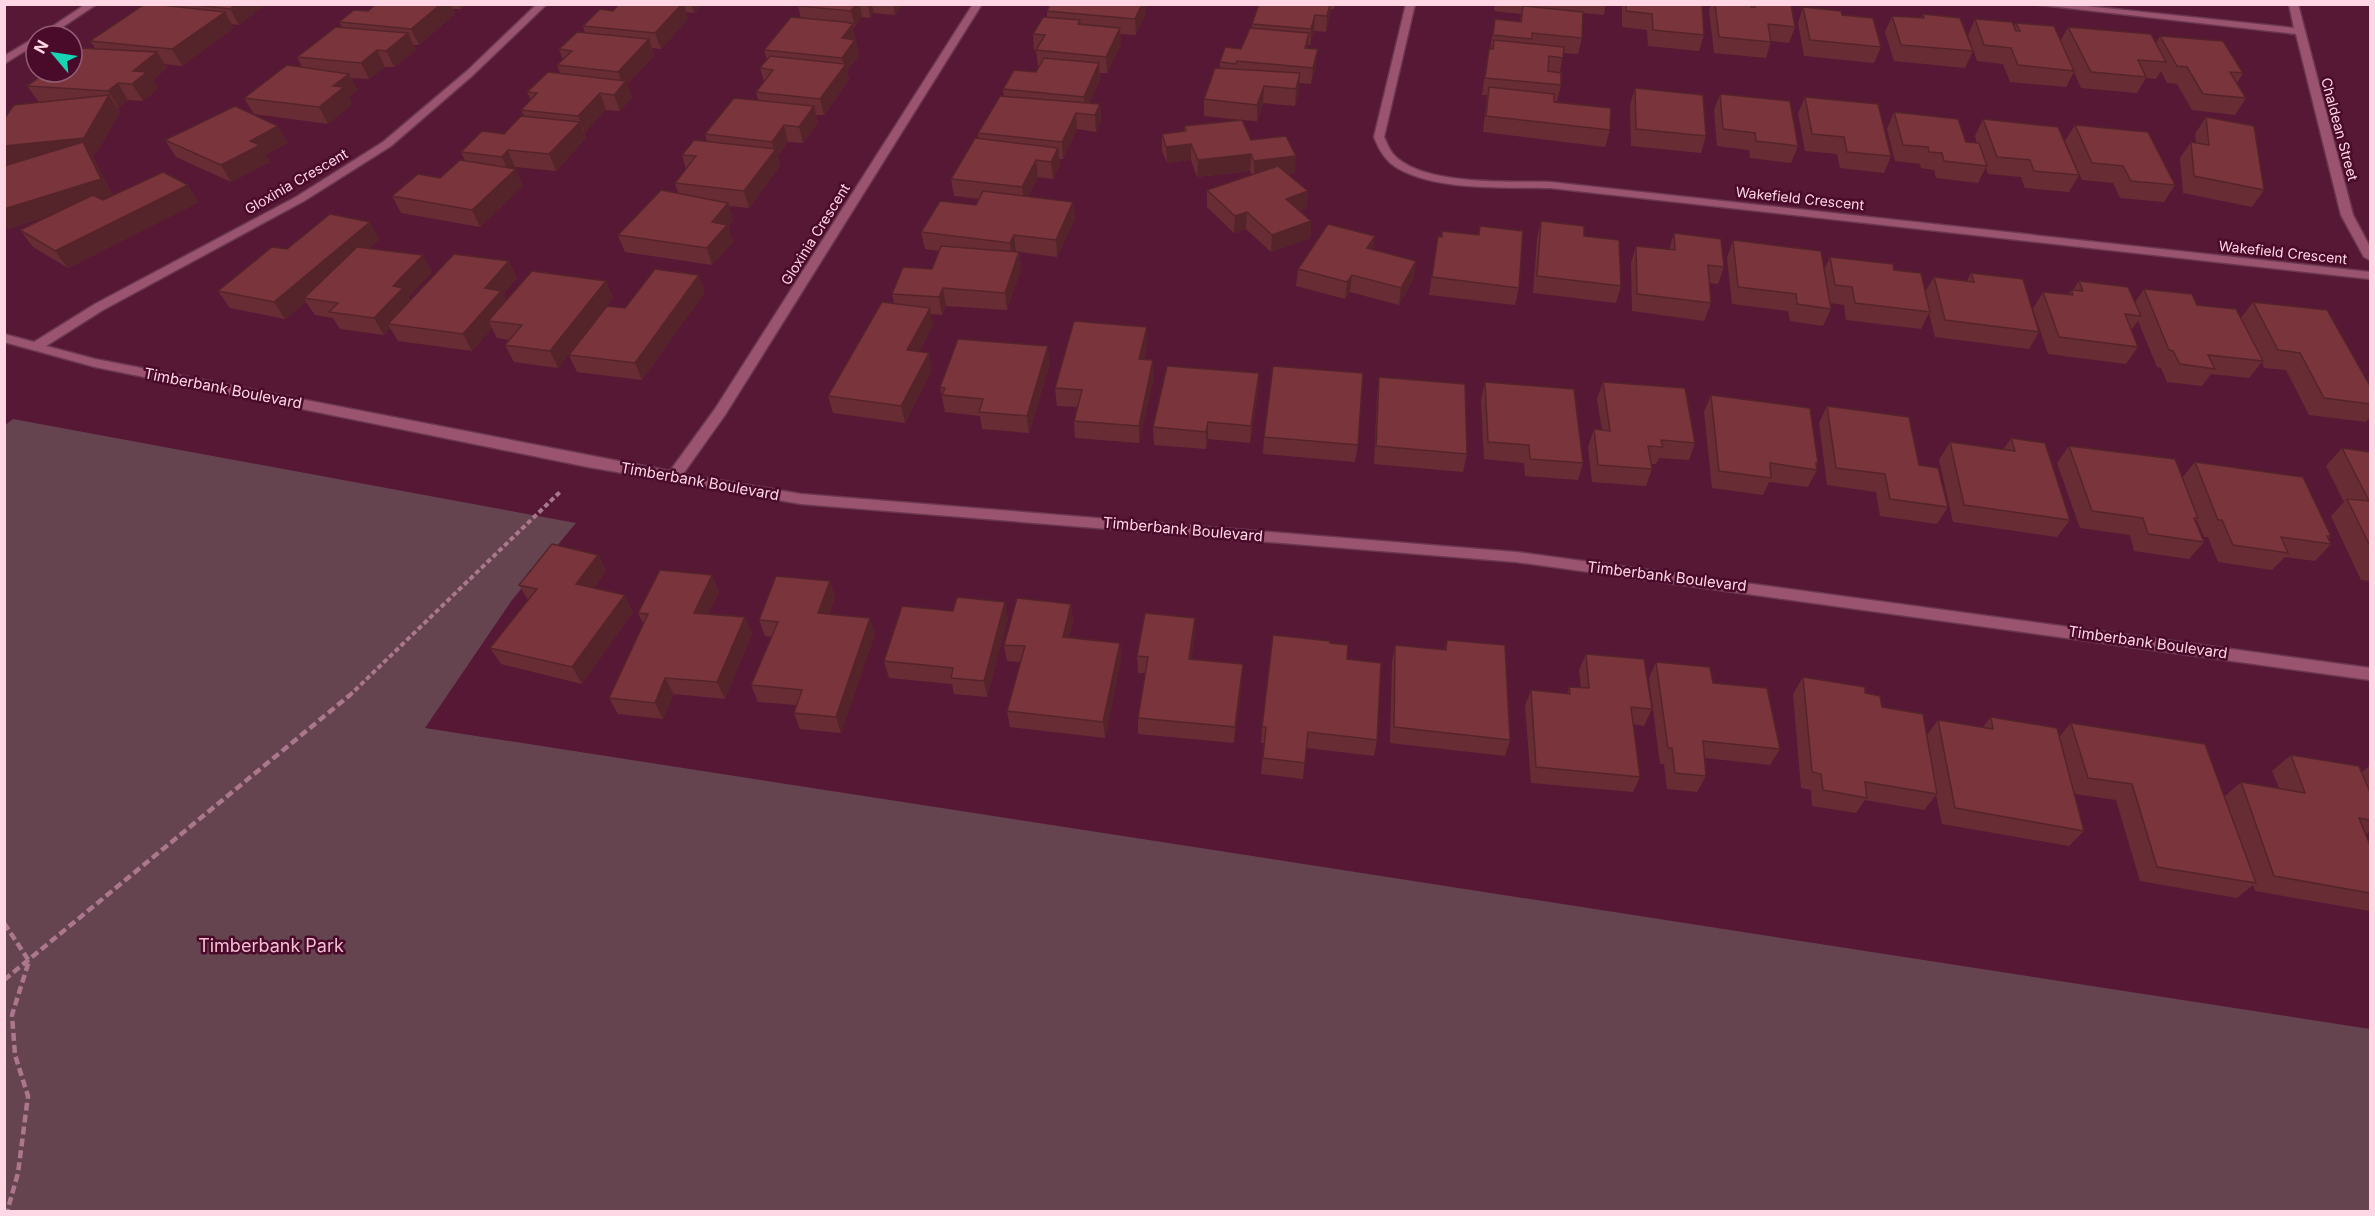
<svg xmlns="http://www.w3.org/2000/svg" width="2375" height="1216" font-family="Inter,sans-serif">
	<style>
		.green { fill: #65434f }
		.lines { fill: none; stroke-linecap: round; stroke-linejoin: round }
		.street-casing { stroke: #6c3850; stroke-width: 3 }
		.path-far1 { stroke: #ab778d; stroke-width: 4; stroke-dasharray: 5 3; stroke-linecap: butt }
		.path { stroke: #ab778d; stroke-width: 4.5; stroke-dasharray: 8 4; stroke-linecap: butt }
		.street { fill: #9a5470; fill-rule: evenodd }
		.wall { fill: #682d34 }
		.shaded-wall { fill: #55242a }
		.building { fill: #79343c; stroke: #55242a; stroke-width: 1.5 }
		.labels { text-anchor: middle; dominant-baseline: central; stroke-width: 5; stroke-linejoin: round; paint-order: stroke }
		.far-street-label { font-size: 14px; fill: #ffd6e4; stroke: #4a0b2b }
		.street-label { font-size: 15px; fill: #ffd6e4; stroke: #4a0b2b }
		.near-park-label { font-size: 18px; fill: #f6bfd3; stroke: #4a0b2b }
	</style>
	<rect width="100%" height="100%" fill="#561835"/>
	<!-- green -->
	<path class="green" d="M13,419L576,523L512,600L425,728L2370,1029V1211L5,1212L4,426Z"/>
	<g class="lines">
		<!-- street casing -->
		<g class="street-casing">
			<path id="street" d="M86,4H97L49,36H38Z
				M537,4H547L473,75L391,146L304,201L103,310L46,346L95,359L670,471L715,409L973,4H982L725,415L683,474L801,494L1516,552L2370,668V680L1516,562L801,504L588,467L95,367L4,342V334L34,342L95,304L296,197L383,142L467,71Z
				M1406,4H1415L1384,137C1387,143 1389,149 1393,154C1421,186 1509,181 1550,182L2370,272V279L1550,188C1505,187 1439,191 1399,169C1386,162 1379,150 1374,137Z
				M2031,4H2067L2294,28L2289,4H2298L2353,215L2370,247V260L2364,257L2341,215L2296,34Z
				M36,37V44L4,64V56Z"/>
		</g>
		<!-- path-far1 -->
		<path class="path-far1" d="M349,696L561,491"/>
		<!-- path -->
		<path class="path" d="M4,923L29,961L12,1015L15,1055L28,1096L18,1173L7,1212
			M4,980L350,695"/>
		<!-- street -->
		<use href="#street" class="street"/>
	</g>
	<!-- wall -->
	<path class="wall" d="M145,4H266L239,25L231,24L234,28L182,66L164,64L167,68L153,80L158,88L143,101L128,100L118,108L120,112L96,154L92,155L113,196L101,199L103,200L199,202L68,268L33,247L20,230L51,215L8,229L4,224V166L14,163L4,164V119L39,102L27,86L95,48L90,41Z
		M376,4H466L461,9H453L455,14L419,45H413L416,50L394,67H385L369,79L351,78L357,90L349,97L352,104L328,124L254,114L244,98L302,67L297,57L342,27L339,22L368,11Z
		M619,4H702L694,13L686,12L688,19L661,49L652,48L654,56L627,84L632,98L620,111L606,110L584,132L586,138L556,171L515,167L513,169L523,186L480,227L401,213L392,196L440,178L465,161L461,152L504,134L524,116L521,110L531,100L527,92L560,73L557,65L563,60L559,49L585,33L583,26L613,11Z
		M800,4H903L895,15L874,13L870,18L862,17L855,27H853L859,56L847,71L849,80L824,115H816L818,123L803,143L788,142L778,156L780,166L749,208L729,206L733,220L728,227L733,242L712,265L625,252L618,235L678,193L675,183L686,169L682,155L707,141L705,134L758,100L756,92L764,82L760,68L767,60L764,50L801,18L798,6Z
		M1050,4H1146V13L1136,35L1120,34L1121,44L1107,73H1100V80L1089,104H1100L1101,121L1096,132L1077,129L1063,159H1059L1060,164L1053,179L1038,177L1028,196L1073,202L1075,219L1057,257L1019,252L1021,269L1007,310L946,306L942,315L931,314L933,325L919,352L932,370L905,423L833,413L828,396L894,303L892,294L932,269L939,251L925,249L921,232L976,205L979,199L954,196L951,179L978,138V133L1004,97L1003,89L1036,72L1039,66H1038L1036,51L1034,50L1033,34L1047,17V11Z
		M1259,4H1335L1334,9H1331L1326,32L1314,31L1310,45H1308V48L1316,65L1311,84L1299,83V89L1295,106L1263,103L1257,121L1242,120L1251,140L1295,173L1287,174L1308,191L1307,208L1300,210L1311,221L1310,238L1271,252L1246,229L1234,233L1207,207V190L1252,175L1250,171L1197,177L1191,160L1167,163L1162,151V134L1184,131V126L1241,120L1204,116V99L1220,68V62L1241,49L1252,28V24Z
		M1495,4H1606L1604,15L1583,13L1582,38L1578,54L1563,53L1560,72L1561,85L1557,101H1554V102L1610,130L1605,147L1483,132L1487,95H1482L1486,65L1489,49H1490L1495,19L1520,21L1521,14L1494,11Z
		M1622,4H1702L1704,35L1699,51L1648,46L1647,30L1622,27Z
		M1711,4H1751V6V4H1791L1795,27L1789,43L1771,41L1766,58L1714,53L1709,10Z
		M1803,7L1842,15L1881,47L1874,63L1804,56L1798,23Z
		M1923,14L1973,51L1965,68L1894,61L1885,32L1892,16L1922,18Z
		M1975,19L2014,26L2016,23L2061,40L2068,27L2156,43L2160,36L2243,73L2237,83L2246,98L2235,115L2192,110L2177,84L2167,83L2161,71L2156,79L2146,78L2137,93L2081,88L2074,72L2066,87L2010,82L2003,64L1977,61L1968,35Z
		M1635,88L1706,136L1701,153L1631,146L1630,105Z
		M1720,94L1798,146L1791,163L1750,158L1749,150L1717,146L1714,110Z
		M1805,97L1891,156L1884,173L1840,168L1837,154L1805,151L1798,113Z
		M1894,112L1966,142L1977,143L1975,136L1983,119L2079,175L2069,192L2025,188L2021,177L1988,174L1986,167L1978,183L1936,178L1934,170L1921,168L1920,164L1895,161L1887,129Z
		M2206,117L2264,190L2252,207L2183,193L2180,158L2191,142H2196L2195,134Z
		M2075,125L2175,185L2164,202L2120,198L2113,183L2082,180L2065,141Z
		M165,140L288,143L265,155L270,162L231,182L176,157Z
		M1541,221L1584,236L1621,286L1616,303L1533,293L1537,238Z
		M1480,226L1519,288L1515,305L1429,295L1435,253L1441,237L1442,231L1478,235Z
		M1674,233L1724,267L1718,284L1709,283L1711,303L1704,321L1632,311L1631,263L1636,246L1669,250Z
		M380,239L369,248L432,272L408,297L410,300L509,261L517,278L503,294L506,300L606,281L613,298L558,368L514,362L505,345L509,340L497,338L492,328L472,351L398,341L390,328L384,335L340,329L333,318L315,315L306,302L285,319L230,308L218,291L287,249Z
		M1733,240L1824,270L1830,257L1894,270L1925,292L1934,277L1967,281L1971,273L2039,332L2029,349L1935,337L1929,313L1921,329L1846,320L1844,305L1830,303L1831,309L1823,326L1790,321L1788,311L1732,304L1727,258Z
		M1373,250L1414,278L1399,305L1350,292L1345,299L1296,286L1298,269Z
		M2079,281L2135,302L2144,289L2241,318L2253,302L2370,386V417L2366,422L2309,415L2286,370L2264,368L2262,362L2249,378L2211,374L2202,386L2167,382L2161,368L2157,367L2138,321L2131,330L2138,347L2126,364L2048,354L2033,309L2043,292L2068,295L2071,290H2073Z
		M705,292L642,380L577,372L569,355L625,308Z
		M1147,327V344L1144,359L1154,377L1139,443L1075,438L1074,421L1077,407L1057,406L1055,388Z
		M1050,364L1029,433L982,429L980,416L945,412L940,387Z
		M1259,373L1258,391L1250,443L1208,439L1206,449L1154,445L1153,427Z
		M1379,377L1467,454L1463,472L1374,464L1377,395Z
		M1485,382L1583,463L1578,480L1525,476L1524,463L1484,459L1481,400Z
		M1603,382L1695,443L1689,460L1659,458L1656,464H1652V469L1646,486L1592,482L1588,447L1594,429L1602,430L1597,399Z
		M1711,395L1818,463L1816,467L1817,470L1808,487L1769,482L1763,495L1712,488L1704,412Z
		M1827,406L1948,507L1937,524L1880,516L1876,492L1827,485L1819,423Z
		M1264,437L1358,445L1355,462L1263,454Z
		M2011,438L2070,520L2057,537L1953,522L1939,460L1950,442L2003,450Z
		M2069,446L2182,478L2195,462L2331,536L2329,539L2331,544L2315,561L2285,557L2272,570L2218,562L2208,537H2204L2197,520L2196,521L2204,542L2189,559L2134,551L2130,535L2080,528L2057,463Z
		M2342,448L2370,452V581L2361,580L2331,516L2344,502L2326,466Z
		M598,555L606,571L594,588L633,612L582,684L501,664L490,648L528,600L519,585Z
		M712,575L719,592L708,614L745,617L752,634L725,699L674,694L663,719L618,714L609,698L643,623L638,613Z
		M830,581L835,598L829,614L875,634L841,733L800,729L794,713L796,705L758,702L751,685L771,637L765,636L759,620Z
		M1071,604L1073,621L1069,637L1120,643L1121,659L1105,738L1010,727L1007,711L1021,662L1007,661L1004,645Z
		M953,611L1008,618L987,697L954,694L952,684L889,678L884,661Z
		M1195,635L1191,659L1242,681L1234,743L1138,734V718L1145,673H1138L1137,656Z
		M1447,640L1510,740L1505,756L1390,743L1392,662L1395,645L1444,650Z
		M1330,643L1347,659L1377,740L1374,756L1306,748L1303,779L1261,774L1264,743H1261L1262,727Z
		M1586,654L1652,709L1644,726L1633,724L1640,777L1633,792L1531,783L1525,706L1531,690L1567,694L1569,687L1581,688L1579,670Z
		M1656,662L1713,683L1780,749L1770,765L1705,758L1706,776L1697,792L1667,789L1664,764H1660L1649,678Z
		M1803,677L1882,707L1927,735L1938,720L1983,727L1991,717L2060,736L2071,723L2224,797L2241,782L2279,788L2272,771L2291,755L2362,772L2368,767H2370V836L2369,832L2366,834L2370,845V911L2255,891L2253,885L2237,898L2140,881L2116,800L2075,794L2084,831L2069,846L1942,824L1936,795L1924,810L1865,800L1856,813L1812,806L1811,790L1801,788L1793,694Z"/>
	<!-- shaded-wall -->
	<path class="shaded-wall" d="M236,4H266L239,25L230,9Z
		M441,4H451L455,14L419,45L411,29Z
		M459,4H466L461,9Z
		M682,4H684L688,19L661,49L655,33Z
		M691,4H702L694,13Z
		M856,4H860L862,17L855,27L851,11Z
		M868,4H872L874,13L870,18Z
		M893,4H903L895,15Z
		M1142,4H1146V13L1136,35L1135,19Z
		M1330,4H1331L1330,15L1326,32L1327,16Z
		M225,12L234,28L182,66L172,49Z
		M1315,15L1314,31L1310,45L1311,29Z
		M853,24L859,56L847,71L849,80L824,115L820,99L844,66L842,58V38Z
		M1120,28L1121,44L1107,73L1106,57Z
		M408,33L416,50L394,67L386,51Z
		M1309,33L1308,49L1305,48Z
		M649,39L654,56L627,84L632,98L620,111L614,95L623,85L618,72Z
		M1318,49L1316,65L1311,84L1313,68Z
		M377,50L385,67L369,79L361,63Z
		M157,52L167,68L153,80L158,88L143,101L132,84L133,71Z
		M1099,63L1100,80L1085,113L1084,97Z
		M1300,73L1299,89L1295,106L1296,89Z
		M349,74L357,90L349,97L352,104L328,124L319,107L333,86Z
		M118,83L128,100L119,108L108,91Z
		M1264,86L1263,103L1257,121V105Z
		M600,93L606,110L585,133L578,116Z
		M109,95L120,112L96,154L92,155L113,196L8,229L4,224V209L89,155L4,164V146Z
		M1100,104L1101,121L1096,132L1095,115Z
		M814,106L818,123L803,143L799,127Z
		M1076,113L1077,129L1063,159L1062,142Z
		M580,122L586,138L556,171L549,154Z
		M784,125L788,142L778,156L780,166L749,208L744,191L774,151L772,142Z
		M278,126L288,143L265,155L270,162L231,182L221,165L250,141Z
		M1191,144V160L1167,163L1166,147Z
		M1058,148L1060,164L1053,179L1051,162Z
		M508,150L515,167L509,174L502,157Z
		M1251,154L1250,171L1197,177L1198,160Z
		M1296,156L1295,173L1254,178V161Z
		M1036,160L1038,177L1024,204L1022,187Z
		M516,169L523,186L480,227L472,210Z
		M188,185L199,202L68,268L55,251Z
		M1308,191L1307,208L1285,216L1286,199Z
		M1073,202L1075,219L1057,257L1056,240Z
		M728,203L733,220L728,227L733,242L712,265L707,248L712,222Z
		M1247,212L1246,229L1234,233L1235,216Z
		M1311,221L1310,238L1271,252L1272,235Z
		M370,222L380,239L309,299L304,298L306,302L285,319L274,302Z
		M1014,235L1016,252L1012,260L1010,243Z
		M1375,236L1373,253L1367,248Z
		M1019,252L1021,269L1007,310L1005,293Z
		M423,255L432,272L408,297L412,305L388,324L390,328L384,335L374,318L393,286Z
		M509,261L517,278L503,294L510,308L488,321L492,328L472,351L463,334L485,288Z
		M1416,261L1414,278L1399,305L1401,288Z
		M699,275L705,292L642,380L635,363Z
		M1352,275L1350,292L1345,299L1347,282Z
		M606,281L613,298L558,368L550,351Z
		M943,288L946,306L942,315L939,297Z
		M930,308L933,325L911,367L907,350Z
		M1147,327V344L1140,376L1139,359Z
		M1048,346L1050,364L1029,433L1027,416Z
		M929,353L932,370L905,423L901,406Z
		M1153,360L1154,377L1139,443V426Z
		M1259,373L1258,391L1250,443L1251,426Z
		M1208,422V439L1206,449V432Z
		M598,555L606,571L585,600L576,584Z
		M712,575L719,592L701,629L694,613Z
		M830,581L835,598L823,629L818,613Z
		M625,595L633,612L582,684L572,667Z
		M1005,602L1008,618L987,697L984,681Z
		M1071,604L1073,621L1065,653L1063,637Z
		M745,617L752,634L725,699L717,682Z
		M870,618L875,634L841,733L836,717Z
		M1195,618V635L1189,675V659Z
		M1120,643L1121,659L1105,738L1103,722Z
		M1243,664L1242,681L1234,743L1235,727Z
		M665,678L674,694L663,719L655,703Z"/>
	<!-- building -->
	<path class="building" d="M145,4H151L225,12L172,49L90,41Z
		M186,4H236L230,9Z
		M376,4H441L411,29L339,22L354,10L368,11Z
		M619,4H682L655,33L583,26L600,9L613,11Z
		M800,4H856L851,11L798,6Z
		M1050,4H1142L1135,19L1047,11Z
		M1259,4H1330L1327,16L1315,15L1311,29L1252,24Z
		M1626,4H1702L1704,35L1653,30L1652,14L1626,11Z
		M1715,4H1751V7H1755L1754,4H1791L1795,27L1768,24L1771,42L1719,37Z
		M1523,6L1583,12L1582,38L1532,33V39L1493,35L1495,19L1521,22Z
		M1803,7L1841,11L1842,15L1873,18L1881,47L1810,40Z
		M1923,14L1960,18L1973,51L1901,45L1892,16L1924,18Z
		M791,17L845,22L853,24L842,38L855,40L842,58L764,50Z
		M1043,17L1080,20L1078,24L1120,28L1106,57L1036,50L1045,35L1033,34Z
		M1975,19L2012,22L2016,31H2020L2016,23L2054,26L2074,71L2018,65L2011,48L1984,45Z
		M336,27L408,33L386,51L377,50L361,63L297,57Z
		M2068,27L2151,34L2166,62L2138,60L2146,77L2091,72Z
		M1250,28L1309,33L1305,48L1318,49L1313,68L1237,61L1236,64L1220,62L1225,47L1241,49Z
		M577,32L649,39L618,72L557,65L572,51L559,49Z
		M2160,36L2223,41L2243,73L2230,72L2246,98L2203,94L2187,67L2177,66Z
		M1494,40L1564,47L1563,58L1549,56L1548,71L1561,73V85L1485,78L1489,49H1493Z
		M80,48L157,52L133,71L147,72L132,84L118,83L108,91L27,86L47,72H72V53Z
		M770,56L846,64L820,99L756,92L773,70L760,68Z
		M1044,58L1099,63L1084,97L1003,89L1014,70L1036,72Z
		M287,65L349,74L333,86L344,87L319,107L244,98Z
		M1215,68L1300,73L1296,89L1264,86L1257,105L1204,99Z
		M548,72L626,81L614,95L600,93L578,116L521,110L537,93L527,92Z
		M1489,87L1554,94V102L1611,108L1610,130L1486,116Z
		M1635,88L1703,95L1706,136L1636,129Z
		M1720,94L1790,101L1798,146L1756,141L1755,133L1723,129Z
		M109,95L84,138L4,146V119L14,105Z
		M1000,96L1100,104L1095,115L1076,113L1062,142L978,133Z
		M1805,97L1878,104L1891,156L1847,152L1844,137L1812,134Z
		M734,98L814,106L799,127L784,125L772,142L705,134Z
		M235,106L278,126L250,141L260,145L221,165L165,140Z
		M1894,112L1958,119L1966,142L1979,143L1987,166L1944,161L1942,153L1929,152L1928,147L1903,145Z
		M521,116L580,122L549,154L508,150L502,157L461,152L482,131L504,134Z
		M2206,117L2254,126L2264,190L2194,176L2191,142L2209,145Z
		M1983,119L2058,127L2079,175L2034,171L2030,160L1997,157Z
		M1242,120L1251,140L1286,136L1296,156L1254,161L1251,154L1198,160L1191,144L1166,147L1162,134L1186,131L1184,126Z
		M2075,125L2148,132L2175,185L2131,181L2123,166L2092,163Z
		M975,138L1058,148L1051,162L1036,160L1022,187L951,179Z
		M694,140L776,149L744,191L675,183L696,156L682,155Z
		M83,142L101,179L4,209V166Z
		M460,160L516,169L472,210L392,196L418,174L440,178Z
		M1278,166L1308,191L1286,199L1311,221L1272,235L1247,212L1235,216L1207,190Z
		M163,172L188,185L55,251L20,230L93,195L103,200Z
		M661,190L728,203L712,222L727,225L707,248L618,235Z
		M983,191L1073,202L1056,240L1014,235L1010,243L921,232L940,201L976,205Z
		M330,214L370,222L274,302L218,291L272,247L287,249Z
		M1541,221L1584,226V236L1619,240L1621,286L1537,276Z
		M1328,224L1375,236L1367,248L1416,261L1401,288L1352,275L1347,282L1298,269Z
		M1480,226L1523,231L1519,288L1432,277L1438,236L1442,237V231L1479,235Z
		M1674,233L1721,239L1724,267L1708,265L1711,303L1637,294L1636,246L1675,250Z
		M1733,240L1821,251L1831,309L1797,304L1796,294L1738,287Z
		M941,246L1019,252L1005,293L943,288L939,297L892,294L903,267L932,269Z
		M357,247L423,255L393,286L403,288L374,318L329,312L338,303L304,298Z
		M454,254L509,261L485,288L501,291L463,334L388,324Z
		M1830,257L1893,264L1894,270L1921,273L1930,312L1855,303L1852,287L1835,285Z
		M655,269L699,275L635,363L569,355L607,306L625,308Z
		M532,271L606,281L550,351L505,345L522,325L488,321Z
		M1971,273L2023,279L2039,332L1945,320L1934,277L1974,282Z
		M2079,281L2128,287L2141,316L2125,314L2138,347L2059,337L2043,292L2073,295L2071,290L2083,291Z
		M2144,289L2192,294L2197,305L2236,309L2263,361L2208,355L2215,369L2180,364L2173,351L2169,350Z
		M882,302L930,308L907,350L929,353L901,406L828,396Z
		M2253,302L2327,310L2370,386V404L2324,398L2300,353L2278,350Z
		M1074,321L1147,327L1139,359L1153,360L1139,426L1074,421L1082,390L1055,388Z
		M958,339L1048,346L1027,416L979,412L983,399L942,395L945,388L940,387Z
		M1167,366L1259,373L1251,426L1208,422L1206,432L1153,427Z
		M1273,366L1363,373L1358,445L1264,437Z
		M1379,377L1465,384L1467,454L1376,446Z
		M1485,382L1574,389L1583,463L1530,459L1529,445L1488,442Z
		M1603,382L1685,388L1695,443L1661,440L1663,447L1648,446L1652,469L1598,465L1594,429L1610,431Z
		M1711,395L1810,408L1818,463H1816L1817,470L1770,463L1771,478L1719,471Z
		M1827,406L1909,417L1919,465L1938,468L1948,507L1890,499L1885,474L1836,468Z
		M2011,438L2045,443L2070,520L1964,505L1950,442L2015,451Z
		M2069,446L2175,459L2198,518H2194L2204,542L2148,534L2143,518L2092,511Z
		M2342,448L2370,452V546L2347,499L2369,501Z
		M2195,462L2303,477L2331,536H2327L2331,544L2281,537L2288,553L2233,545L2222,520H2218Z
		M552,544L598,555L576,584L625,595L572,667L490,648L537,589L519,585Z
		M660,570L712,575L694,613L745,617L717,682L665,678L655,703L609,698L648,614L638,613Z
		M776,576L830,581L818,613L870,618L836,717L794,713L802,690L751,685L778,622L759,620Z
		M957,597L1005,602L984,681L951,678L953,668L884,661L902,606L953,611Z
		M1017,598L1071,604L1063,637L1120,643L1103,722L1007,711L1025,646L1004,645Z
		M1145,613L1195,618L1189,659L1243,664L1235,727L1138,718L1148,657L1137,656Z
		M1273,635L1330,641V643L1348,645L1347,659L1381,663L1377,740L1308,732L1305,763L1263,758L1266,727H1262Z
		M1447,640L1505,645L1510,740L1394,727L1395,645L1446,650Z
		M1586,654L1644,659L1652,709L1631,707L1640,777L1536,767L1531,690L1570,694L1569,687L1589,688Z
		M1656,662L1710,667L1713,683L1767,688L1780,749L1703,741L1706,776L1675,773L1672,748H1668Z
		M1803,677L1865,687V693L1880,696L1882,707L1923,714L1937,794L1865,782L1867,798L1823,790L1821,774L1812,772Z
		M1991,717L2057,728L2084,831L1955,808L1938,720L1993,729Z
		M2071,723L2205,744L2256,883L2157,867L2132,784L2088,778Z
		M2291,755L2359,766L2370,792V820L2359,818L2370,845V893L2274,876L2241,782L2305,793Z"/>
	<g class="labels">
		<!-- far-street labels -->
		<g class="far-street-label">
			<text transform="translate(2340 129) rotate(75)">Chaldean Street</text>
			<text transform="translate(296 181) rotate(-30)">Gloxinia Crescent</text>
			<text transform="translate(1800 198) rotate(6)">Wakefield Crescent</text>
			<text transform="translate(815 234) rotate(-58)">Gloxinia Crescent</text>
			<text transform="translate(2283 252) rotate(6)">Wakefield Crescent</text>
		</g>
		<!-- street labels -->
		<g class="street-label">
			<text transform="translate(223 388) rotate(11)">Timberbank Boulevard</text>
			<text transform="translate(700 481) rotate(10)">Timberbank Boulevard</text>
			<text transform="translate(1183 529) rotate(5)">Timberbank Boulevard</text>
			<text transform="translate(1667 576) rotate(7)">Timberbank Boulevard</text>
			<text transform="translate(2148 642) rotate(8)">Timberbank Boulevard</text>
		</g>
		<!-- near-park labels -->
		<g class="near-park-label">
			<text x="271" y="945">Timberbank Park</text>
		</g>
	</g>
	<!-- border -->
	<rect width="2375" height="1216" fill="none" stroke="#ffd6e4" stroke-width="12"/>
	<!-- north arrow -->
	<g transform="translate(54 54) rotate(299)"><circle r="28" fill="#4a0b2b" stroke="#925c75" stroke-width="1.5"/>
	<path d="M0-4.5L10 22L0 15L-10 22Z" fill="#16d5b3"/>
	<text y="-9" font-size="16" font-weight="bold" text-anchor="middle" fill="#ffd6e4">N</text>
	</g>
</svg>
